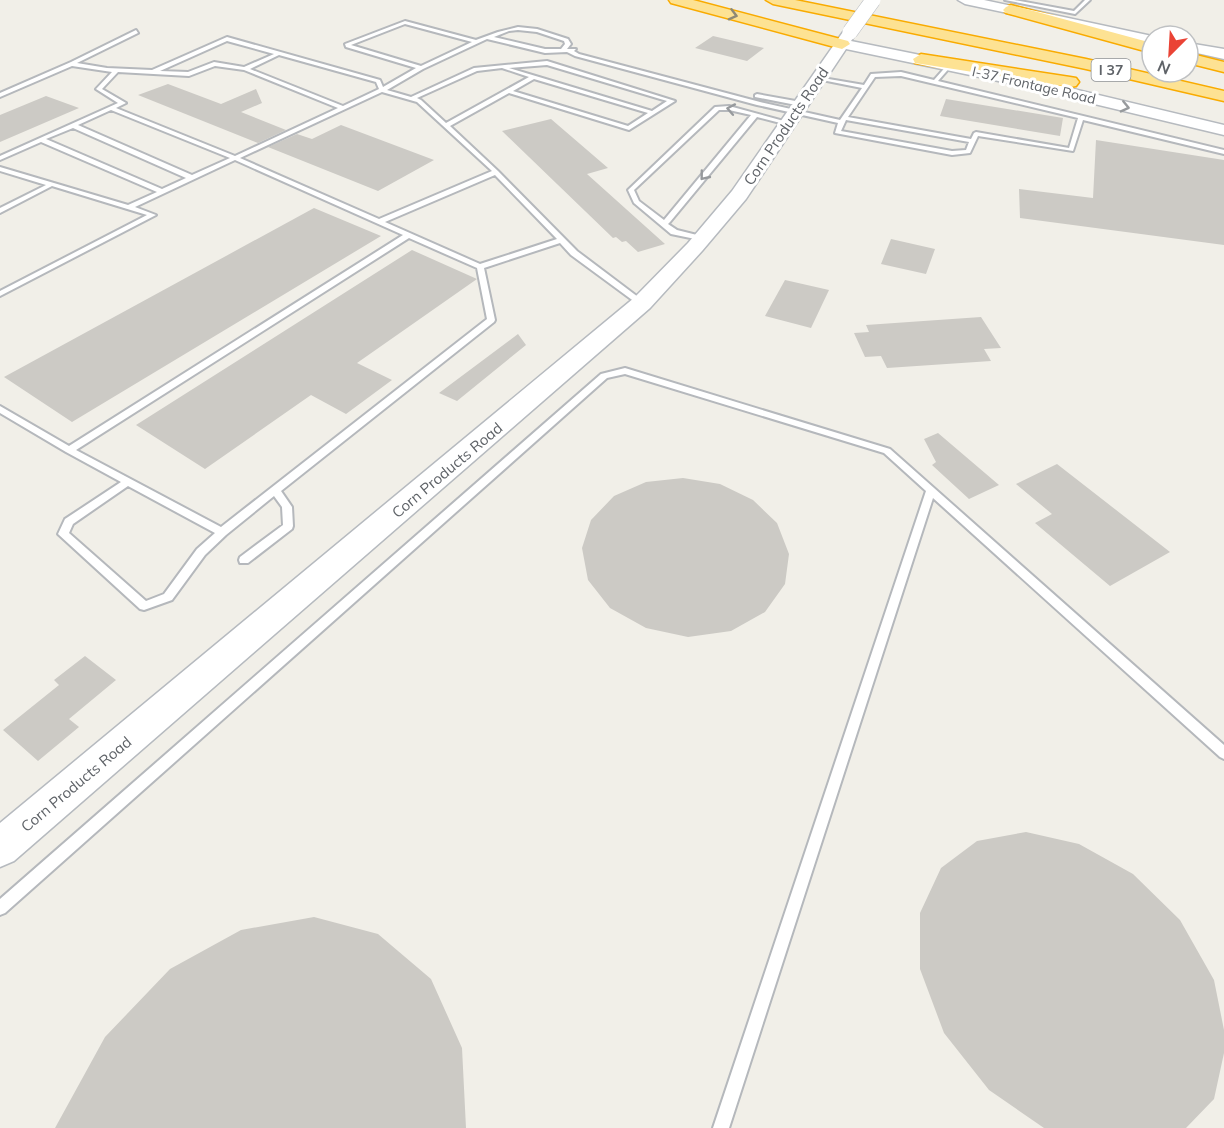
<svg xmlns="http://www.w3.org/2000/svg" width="1224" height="1128" font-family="Mulish,sans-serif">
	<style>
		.building { fill: #cccac5 }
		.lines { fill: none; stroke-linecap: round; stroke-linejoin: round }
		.lane-casing { stroke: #b5b8bc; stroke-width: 4 }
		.secondary-casing { stroke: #b6babf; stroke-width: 3 }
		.highway-casing { stroke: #f9ab00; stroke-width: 3 }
		.lane { fill: #fff; fill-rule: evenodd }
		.secondary { fill: #fff; fill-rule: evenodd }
		.highway { fill: #fde293; fill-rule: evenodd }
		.secondary-bridge-casing { stroke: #b6babf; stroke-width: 16; stroke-linecap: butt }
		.secondary-bridge { stroke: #fff; stroke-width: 15 }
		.oneway { stroke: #8e8975 }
		.oneway2 { stroke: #979a9d }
		.labels { text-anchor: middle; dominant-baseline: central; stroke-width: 6; stroke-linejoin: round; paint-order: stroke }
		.shield { fill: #fff; stroke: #8f9295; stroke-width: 1.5 }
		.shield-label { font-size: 14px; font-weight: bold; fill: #5f6368 }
		.far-street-label { font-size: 14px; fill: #5f6368; stroke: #fff }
		.street-label { font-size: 15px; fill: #5f6368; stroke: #fff }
	</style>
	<rect width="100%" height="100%" fill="#f1efe8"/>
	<!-- building -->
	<path class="building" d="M713,36L764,48L747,61L695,48Z
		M168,84L221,104L256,89L262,103L241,112L286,130L258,143L138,95Z
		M46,96L79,108L0,142V115Z
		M946,99L1063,118L1060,136L940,116Z
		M551,119L608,168L587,174L665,244L638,252L626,241L622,242L616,237L613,238L502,131Z
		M341,125L434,160L378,191L268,147L297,134L312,139Z
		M1096,140L1224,160V245L1020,218L1019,189L1093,198Z
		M314,208L381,236L72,422L4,377Z
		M891,239L935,249L926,274L881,264Z
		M412,250L477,279L357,363L392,380L346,414L311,395L205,469L136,425Z
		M785,280L829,290L811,328L765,316Z
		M981,317L1001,348L984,349L991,361L887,368L881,356L865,357L854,333L869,332L866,325Z
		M518,334L526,345L457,401L439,393Z
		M938,433L999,485L969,499L932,465L936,462L924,439Z
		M1057,464L1170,552L1110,586L1035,523L1052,514L1016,484Z
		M683,478L720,484L753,500L777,523L789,554L785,584L765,612L731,631L688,637L646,628L610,608L588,580L582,548L591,520L614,496L646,482Z
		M85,656L116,680L69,719L79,727L38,761L3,730L59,685L54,680Z
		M1026,832L1079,844L1133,874L1180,920L1214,980L1224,1030V1053L1214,1099L1186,1128H1044L989,1090L944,1033L920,969V913L941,868L977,841Z
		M314,917L378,934L431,979L462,1048L466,1128H55L105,1037L170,969L241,930Z"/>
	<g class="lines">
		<!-- lane casing -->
		<g class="lane-casing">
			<path id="lane" d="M1005,0H1014L1074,11L1085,0H1090L1075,14Z
				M405,21L476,40L498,32L518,27L537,29L568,39L571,44L567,49H576L574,51L579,54L760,102L840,120L862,88L817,79V77L864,85L871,74L901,72L934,80L949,63L952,65L938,81L1224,150V154L1083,120L1073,151L978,136L970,153L952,155L835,133L838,123L757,105L575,56L567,52L545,53L487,39L423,69L387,90L411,97L474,68L547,61L675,101L629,130L509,93L450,126L498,171L577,251L646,303L642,305H639L571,255L560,243L484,268L495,320L494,322L281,491L292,507L293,526L292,529L248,563H240L239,560L240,557L283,525L282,507L274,496L226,535L205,555L172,600L144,610L140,609L58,534L65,519L121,482L66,452L0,413V406L69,446L403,235L235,160L135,207L156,215L0,296V291L147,215L52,186L0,213V208L46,185L0,171V167L128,205L157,192L41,142L0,160V156L118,103L96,89L112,72L72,66L0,97V93L71,62L136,30L138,33L77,63L107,68L152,70L227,37L380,80L383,87L416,68L346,47L345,44ZM405,24L472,42L421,66L351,45ZM518,30L537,32L564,41L565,44L561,49H545L494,37L509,31ZM227,41L274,54L244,67L214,62L188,72L160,71ZM279,55L376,82L379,89L343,106L250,69ZM547,65L667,101L652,111L509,68ZM215,66L244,70L338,108L235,156L116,108L126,103L102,89L118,72L189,76ZM502,68L529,77L446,123L421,100L417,98L477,71ZM901,76L1078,118L1069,148L976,132L974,133L971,139L848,117L875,77ZM534,79L648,113L628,126L513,91ZM382,92L417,102L492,171L379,219L240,158ZM111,110L230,158L192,175L78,125ZM846,120L969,142L966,150L952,151L841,131ZM73,128L186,178L162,189L46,139ZM495,175L557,239L480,264L385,222ZM409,238L477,268L487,319L221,527L76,450ZM128,486L215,533L197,549L164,594L146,601L69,533L73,524Z
				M757,94L801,102L804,104L801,106L755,97V95Z
				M729,106L791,123L788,125L757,117L670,222L668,224L677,230L705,237V241L671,234L634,203L628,190L715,107ZM719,110H729L751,115L664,220L639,201L634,190Z
				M625,368L890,449L1224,745V759L1220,757L933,498L729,1128H713L926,491L884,453L625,374L607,378L5,913L0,915V899L601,374Z"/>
		</g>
		<!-- secondary casing -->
		<g class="secondary-casing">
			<path id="secondary" d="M958,0H984L1152,36V44L965,4Z
				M850,28L857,32L851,41L994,70L1224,125V135L994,80L846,49L746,199L702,251L650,308L14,861L0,867V823L634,298L688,243L732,191L845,29Z
				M1188,43L1224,49V59L1188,51Z"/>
		</g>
		<!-- highway casing -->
		<g class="highway-casing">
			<path id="highway" d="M669,0H693L848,41L850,44L842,49L671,3Z
				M766,0H795L1086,59L1224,91V101L1086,69L773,4Z
				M1011,5L1152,43V53L1006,13L1003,10L1006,7Z
				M1188,53L1224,62V72L1188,63Z
				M921,54L1070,77L1076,78L1079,82L1076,86L1070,87L915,63L913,59Z"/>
		</g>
		<!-- lane -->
		<use href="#lane" class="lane"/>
		<!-- secondary -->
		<use href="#secondary" class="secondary"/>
		<!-- highway -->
		<use href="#highway" class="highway"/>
		<!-- secondary-bridge casing -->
		<g class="secondary-bridge-casing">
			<path id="secondary-bridge" d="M850,32L873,0"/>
		</g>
		<!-- secondary-bridge -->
		<use href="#secondary-bridge" class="secondary-bridge"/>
	</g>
	<!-- one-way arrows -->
	<defs><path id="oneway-chevron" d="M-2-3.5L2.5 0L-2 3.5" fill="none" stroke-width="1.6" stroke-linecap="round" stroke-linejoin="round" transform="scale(1.5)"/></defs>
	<use class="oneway" href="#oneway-chevron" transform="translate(733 15) rotate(15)"/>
	<g class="oneway2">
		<use href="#oneway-chevron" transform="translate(1125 107) rotate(13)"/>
		<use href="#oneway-chevron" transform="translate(731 109) rotate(-169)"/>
		<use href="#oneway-chevron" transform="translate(704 176) rotate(129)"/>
	</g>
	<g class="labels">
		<!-- shield labels -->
		<rect class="shield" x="1091.5" y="59" width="39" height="22" rx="4.5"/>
		<g class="shield-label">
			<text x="1111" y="70">I 37</text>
		</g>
		<!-- far-street labels -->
		<g class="far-street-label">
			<text transform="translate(1034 85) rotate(13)">I-37 Frontage Road</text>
		</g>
		<!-- street labels -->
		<g class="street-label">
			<text transform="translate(786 126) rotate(-56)">Corn Products Road</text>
			<text transform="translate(447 470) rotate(-40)">Corn Products Road</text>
			<text transform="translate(76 784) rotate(-40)">Corn Products Road</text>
		</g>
	</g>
	<!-- north arrow -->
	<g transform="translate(1170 54) rotate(204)"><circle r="28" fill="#ffffff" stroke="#bfc1c3" stroke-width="1.5"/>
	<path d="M0-4.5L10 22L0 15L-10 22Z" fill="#ea4335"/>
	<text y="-9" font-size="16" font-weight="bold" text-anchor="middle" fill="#5f6368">N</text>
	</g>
</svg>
